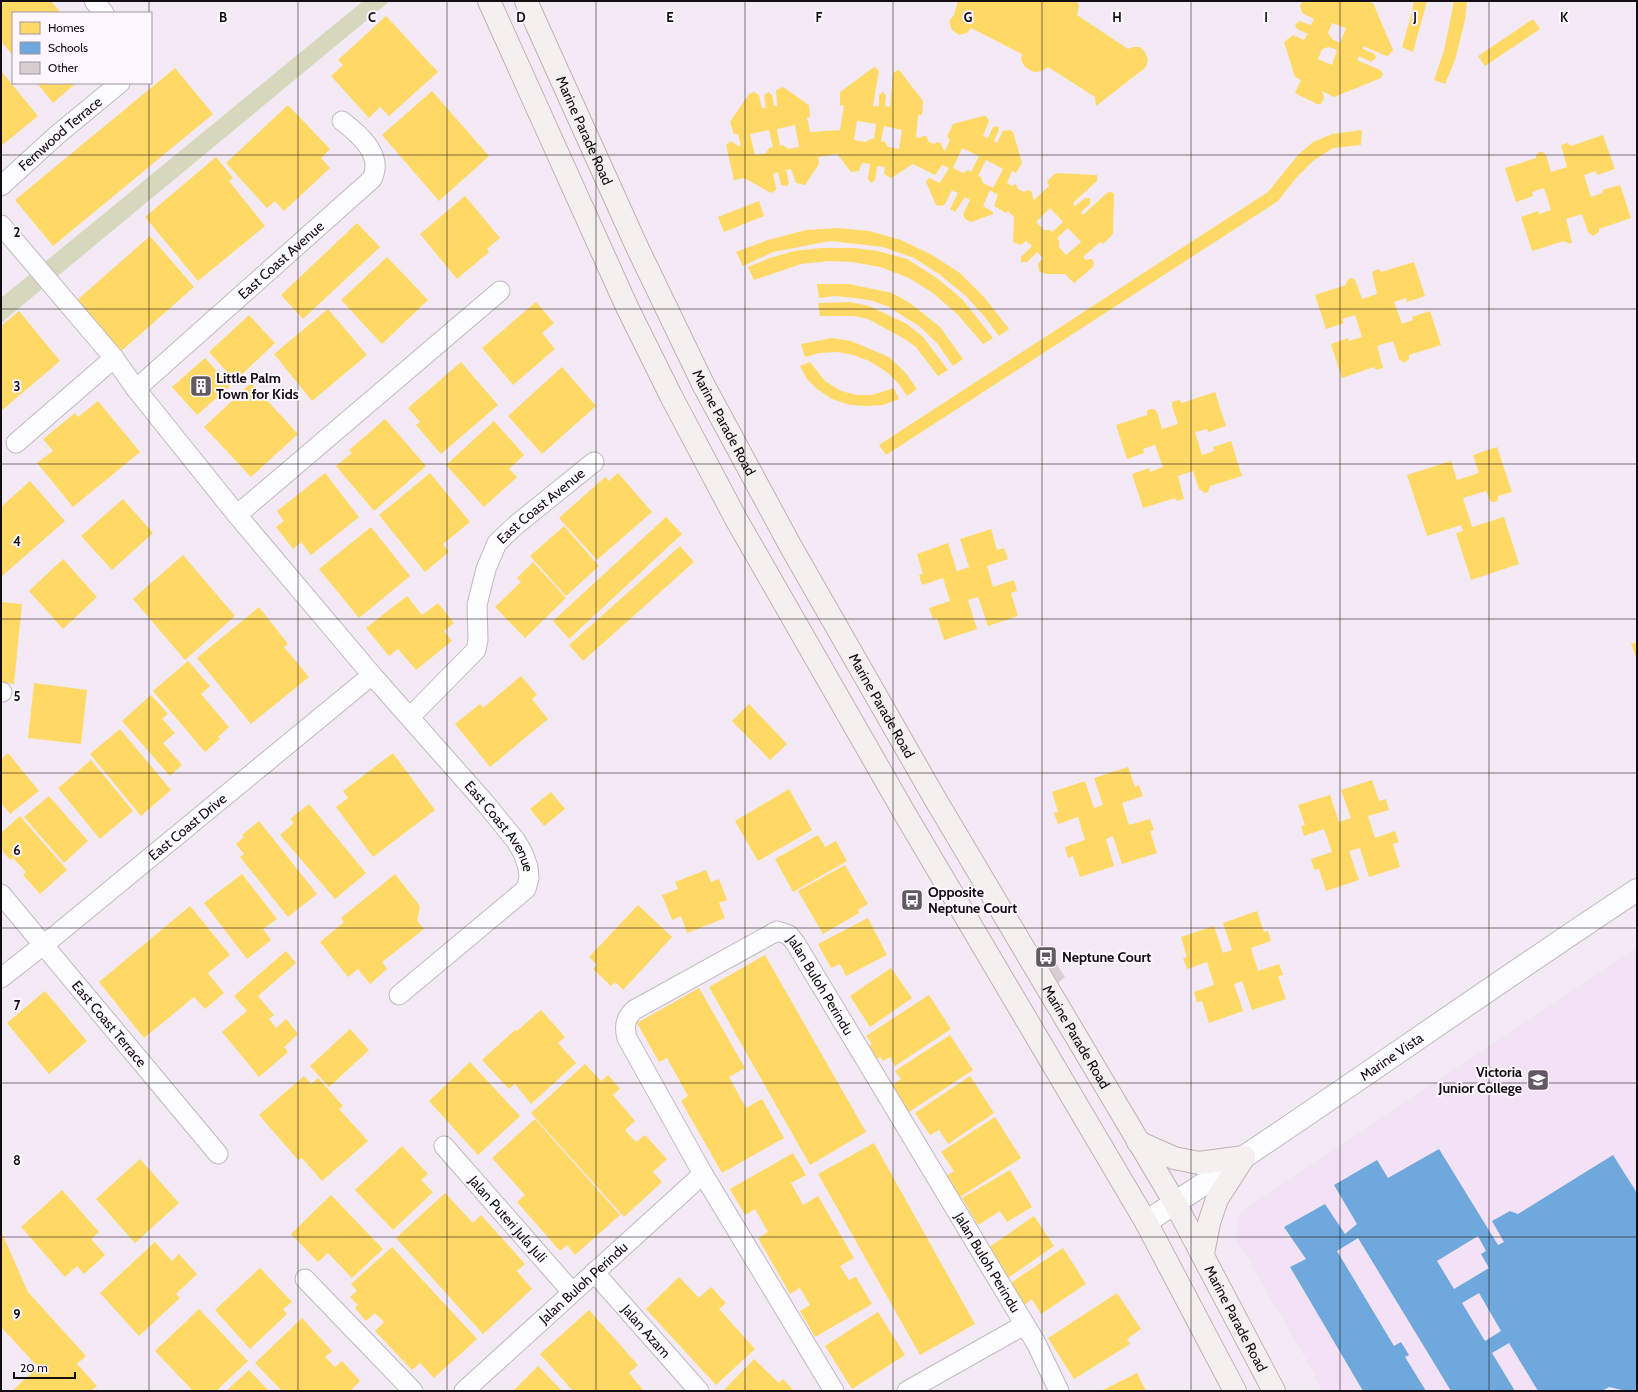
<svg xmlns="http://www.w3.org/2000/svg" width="1638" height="1392" font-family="Cabin,sans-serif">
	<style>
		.built { fill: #f3e2f6 }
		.green { fill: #d6d8be }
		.homes { fill: #ffd966; fill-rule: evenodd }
		.schools { fill: #6fa8dc; fill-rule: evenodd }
		.building { fill: #d8ced1 }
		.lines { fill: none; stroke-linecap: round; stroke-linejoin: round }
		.street-casing { stroke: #c0b8c1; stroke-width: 21 }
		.secondary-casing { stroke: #c0b8c1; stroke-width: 24 }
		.primary-casing { stroke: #bfb1b3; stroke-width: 24 }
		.street { stroke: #fdfcfe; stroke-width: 19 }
		.secondary { stroke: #fdfcfe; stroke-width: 22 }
		.primary { stroke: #f6efef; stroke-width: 22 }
		.grid { fill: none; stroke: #120c13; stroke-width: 1; stroke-opacity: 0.55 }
		.labels { text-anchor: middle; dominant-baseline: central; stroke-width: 4; stroke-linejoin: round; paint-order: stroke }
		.street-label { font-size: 14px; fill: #120c13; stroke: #fef6ff }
		.poi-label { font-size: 14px; font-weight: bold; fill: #120c13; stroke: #fef6ff; text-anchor: start }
		.grid-label { font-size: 13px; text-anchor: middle; font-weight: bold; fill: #120c13; stroke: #fef6ff; stroke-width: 4; stroke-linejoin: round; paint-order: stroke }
	</style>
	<rect width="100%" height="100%" fill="#f4eaf5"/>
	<!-- built -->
	<path class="built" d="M1637,948V1391H1322L1307,1361L1235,1237L1239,1213Z"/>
	<!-- green -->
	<path class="green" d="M363,1H390L1,323V298Z"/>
	<!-- homes -->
	<path class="homes" d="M1,1H51L61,13H13V56L1,41Z
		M958,1H1077L1079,6L1077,15L1128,49L1133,47H1140L1145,52L1148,60L1146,67L1096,106L1095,97L1048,67L1042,71L1034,72L1025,67L1021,60L1022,54L971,28L967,33L959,35L952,30L949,21L954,15Z
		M1303,1H1365L1373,3L1393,50L1388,56L1384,55L1363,46V49L1375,54L1376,58L1371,62L1359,56L1357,60L1380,70L1383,74L1381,78L1334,97L1322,91L1324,98L1321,104H1317L1295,93L1301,80L1295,77L1284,42L1293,35L1304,40L1308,34L1297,29L1295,25L1299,21L1311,25L1314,19L1302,13L1300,5ZM1332,23L1346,28L1340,43L1332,39L1328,33ZM1329,47L1337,50L1332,65L1318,59L1322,49Z
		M1414,1H1427L1413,52L1402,47L1411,16Z
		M1454,1H1467L1465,20L1455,60L1445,84L1434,80L1444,51Z
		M386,16L438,72L389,116L380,107L369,118L331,76L343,65L338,60Z
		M1533,19L1540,29L1485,66L1478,56Z
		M874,67L879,70L873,106H879V95L883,92L886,95L885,106L890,107L893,73L898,70L900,71L923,101L922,115H918L916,137L920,138L923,136H926L929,142L934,144L937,142L941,143L943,149L945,151L950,140L947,136L953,124L983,116H986L989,121L983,136L988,138L993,127L998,126L999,130L994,141L997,143L1003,131L1010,130L1013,132L1022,163L1016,173L1012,171L1007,183L1012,186L1016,184L1018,189L1024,192L1027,190L1031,191L1034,200L1049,186L1047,181L1056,173L1097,175V181L1073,203L1075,206L1085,198H1090V204L1081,212L1083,215L1108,192L1114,193L1113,234L1103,244L1100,242L1083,257L1086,260L1092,259L1094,262L1093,267L1074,283L1065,274H1046L1039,271L1038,264L1043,258L1037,252L1027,262H1021V257L1032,246L1026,241L1021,245L1013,242L1014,217L1008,211L1006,213L994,206L998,195L990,190L983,206L993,212V214L971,222L965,219L963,214L970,200L965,197L955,212L950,209L958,193L952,190L945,204L942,206L936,205L926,182L929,178L940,183L949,168L942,165L935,175L913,164L891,178L884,174L885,167L877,166L875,180L871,183L868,179L870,164L862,163L859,171L851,172L837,154L818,157L819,164L805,185L796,183L791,169L786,170L789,183L787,186L781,185L778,172L773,174L776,188V190L771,193L744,178L734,180L726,145L731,141L738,146H741L738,134H734L730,122L749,94L754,92L759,95L762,108H766L764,95L769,92L772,95L774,106H777L776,90L783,87L809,105L810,117L807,118L810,132L840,130L844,106L840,105V92ZM857,121L876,124L874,139H870L866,142L854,140ZM795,125L799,147L788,149L783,145L780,146L777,129ZM884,126L902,130L899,149L888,147L885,142L881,141ZM769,130L773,147L769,148L766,153L755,155L750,134ZM962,148L979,156L971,172L968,170L963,173L953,168ZM986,160L1003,169L993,188L983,183L981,177L978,176ZM1050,208L1063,222L1052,232L1050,230H1044L1036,222ZM1068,228L1081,242L1066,255L1059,247V241L1057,238Z
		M175,68L213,114L53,246L15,200Z
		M1,71L38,116L1,146Z
		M37,83H76L53,103Z
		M432,91L489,156L439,201L382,135Z
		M288,105L330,149L321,158L330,168L284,211L275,201L267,208L226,163Z
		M1362,130L1361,145L1333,148L1313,161L1296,178L1278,201L886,455L879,445L1268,192L1298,155L1313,142L1332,134Z
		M1603,135L1615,169L1597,175L1596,171L1584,175L1591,197L1603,193L1602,190L1620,185L1631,218L1599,229V232L1593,236L1588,232L1582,214L1566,219L1572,242L1570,244L1564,241L1532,251L1521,217L1538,211L1539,214L1551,210L1544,188L1532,192L1533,196L1516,202L1505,168L1536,158V155L1539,152H1543L1546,155L1551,172L1567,167L1561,145L1568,143L1571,146Z
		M216,157L233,178L229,181L265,226L198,281L145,217Z
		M465,196L500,238L487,249L489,252L457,279L420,234Z
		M759,201L764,216L724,232L718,217Z
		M357,223L380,247L303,319L281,295Z
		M838,228L869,231L901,240L932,255L960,273L984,297L1009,329L999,336L984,316L966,296L939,274L914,258L883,247L830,241L773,252L743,266L736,252L768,240L806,230Z
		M150,236L194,287L120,352L76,301Z
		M821,248H854L878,251L907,259L937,278L962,299L993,338L983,344L958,315L933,293L909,278L880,267L852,262L829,261L801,264L754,280L748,267L770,258L794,251Z
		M387,257L428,300L382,344L341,300Z
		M1414,262L1425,296L1407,302L1406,298L1394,302L1402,324L1413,320L1412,317L1430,311L1441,345L1409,355V359L1404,363L1399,359L1393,341L1377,346L1383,368L1376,370L1374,367L1342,378L1331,344L1348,338L1349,341L1362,337L1355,315L1342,319L1344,323L1326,329L1315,295L1346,285L1347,281L1350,278L1354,279L1356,282L1362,299L1377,294L1372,272L1379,269L1381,272Z
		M817,284H849L892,293L910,303L940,327L963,359L953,366L937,343L919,326L889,307L873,301L855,298L835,296L819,298Z
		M536,302L554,323L542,333L555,349L513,385L482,348Z
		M850,302L869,306L907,324L923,337L948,370L938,376L916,347L903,338L868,319L854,316H820L818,303Z
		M328,309L367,355L312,401L274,354Z
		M19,311L60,361L1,411V326Z
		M249,315L275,343L235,381L209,352Z
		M832,338L851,341L889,357L905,372L917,389L907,396L898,383L887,372L869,361L853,355L837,352L820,353L805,357L801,344Z
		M205,358L230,386L197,415L172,387Z
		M461,362L498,405L441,454L416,425L420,422L408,408Z
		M810,362L825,381L841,391L857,395H872L894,388L899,399L883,405L867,406L850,405L832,399L817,389L807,379L800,366Z
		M562,367L596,406L542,454L508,416Z
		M251,383L298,434L251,477L204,427Z
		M1215,392L1226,426L1208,432L1207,429L1195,432L1202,455L1214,451L1213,447L1231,441L1242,476L1210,486L1208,492L1205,493L1199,489L1193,471L1178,476L1184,499L1177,501L1175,498L1143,508L1132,474L1149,468L1150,472L1163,467L1155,445L1143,449L1144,453L1127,459L1116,425L1147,415V411L1150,409H1154L1157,412L1162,429L1178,424L1172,406V402L1179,400L1182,403Z
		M98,401L140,452L73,507L37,463L53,451L43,439L75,413L78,417Z
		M385,419L426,466L374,511L336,466L352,453L349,450Z
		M494,421L524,455L509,469L517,477L484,507L446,465Z
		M1497,447L1512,492L1498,496V500L1495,502H1491L1486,491L1463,498L1472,527L1504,517L1519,564L1471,580L1456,533L1463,531L1461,525L1427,536L1407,475L1451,461L1457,480L1479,473L1473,455Z
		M325,473L359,517L311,555L301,542L293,549L276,527L284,521L277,511Z
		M430,473L470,522L443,544L449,552L425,572L379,515Z
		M618,473L652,512L597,560L559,518L605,477L609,481Z
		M30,481L65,521L1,577V507Z
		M123,499L153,533L112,570L81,536Z
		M666,517L682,534L569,639L553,621Z
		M564,526L599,566L566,596L530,556Z
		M371,527L410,576L359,618L319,569Z
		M991,529L997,550L1004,548L1008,559L987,566L993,587L1014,580L1017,591L1011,593L1018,616L988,626L978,597L968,600L977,629L944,640L937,618L933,619L929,608L950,601L943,578L922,585L919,575L923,574L917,554L948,543L957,571L969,567L960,539Z
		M680,546L694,562L583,661L569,645Z
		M183,555L235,616L185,660L133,599Z
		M63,559L97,597L63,629L29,591Z
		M533,562L566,598L525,638L495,607L521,582L517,578Z
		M407,596L422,615L438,603L454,623L444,631L452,641L416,670L398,649L389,656L366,628Z
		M1,602L22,604L14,684L1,682Z
		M259,607L288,644L284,647L309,677L251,724L197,658Z
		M1637,642V660L1631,644Z
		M188,661L210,686L201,694L229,727L218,737L220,739L205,752L153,691Z
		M521,676L537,695L532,699L548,719L490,767L455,724L480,704L483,708Z
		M34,683L87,690L81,744L28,738Z
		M151,695L168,714L162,719L175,733L163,743L182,765L170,776L122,721Z
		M749,704L787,744L770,760L732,721Z
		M120,729L171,790L141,816L90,754Z
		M8,753L39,791L10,814L1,803V759Z
		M393,753L435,810L373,857L336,807L348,798L343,791Z
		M91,760L133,811L100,839L58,788Z
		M1128,767L1135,787L1139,785L1143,796L1122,803L1129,825L1150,819L1154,830L1150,831L1157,853L1122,864L1113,836L1106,839L1114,866L1080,877L1073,856L1068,858L1065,847L1085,840L1078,817L1058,824L1054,813L1058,812L1052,792L1085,781L1094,808L1103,805L1094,778Z
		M1372,780L1379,801L1386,799L1389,810L1368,816L1375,838L1395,831L1399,842L1393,844L1400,867L1369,877L1360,848L1349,851L1359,880L1326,891L1319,869L1314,870L1311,859L1332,852L1324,829L1304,836L1301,826L1305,825L1298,805L1330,795L1339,822L1351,818L1341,790Z
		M789,789L812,830L758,861L735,821Z
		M551,792L565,809L544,826L530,809Z
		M49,796L88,841L64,863L24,817Z
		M309,804L366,873L335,899L280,835L294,823L290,819Z
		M20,816L67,870L40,894L23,875L26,872L13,858L10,860L1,849V833Z
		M259,821L317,894L288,917L240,857L244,854L236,844L244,837L242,835Z
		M818,835L825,847L836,841L847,861L793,892L775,859Z
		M845,865L868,904L858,910L859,913L823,934L798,891Z
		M706,870L711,882L719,879L727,900L719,903L725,918L687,933L681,916L672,920L662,895L678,889L675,882Z
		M242,874L277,919L263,929L271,940L247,959L204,903Z
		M395,874L420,906L417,921L424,929L382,962L387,969L370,984L358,969L348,977L320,942L344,922L341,918Z
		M638,905L672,937L623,990L615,982L611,986L593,969L597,965L589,957Z
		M190,906L230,955L208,973L224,993L205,1009L194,997L144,1038L99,982Z
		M1257,911L1264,932L1268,931L1271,941L1251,948L1258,971L1279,964L1283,975L1278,976L1286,999L1252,1010L1242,981L1234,984L1243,1011L1209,1023L1202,1001L1197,1002L1194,992L1214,985L1207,962L1187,969L1183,958L1187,957L1181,937L1214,926L1223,953L1232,950L1223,923Z
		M868,918L887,955L846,976L840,964L831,968L818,944Z
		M286,951L296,963L258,996L274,1015L269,1019L276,1028L286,1019L298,1034L284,1047L288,1052L259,1077L222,1032L247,1011L234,996Z
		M765,955L866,1132L810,1165L709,987Z
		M891,968L912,998L870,1027L850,996Z
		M699,988L745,1068L729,1077L746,1108L762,1099L784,1138L722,1173L681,1101L688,1096L667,1058L659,1062L637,1023Z
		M45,991L87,1041L49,1074L7,1023Z
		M929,995L951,1029L895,1066L890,1057L883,1061L880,1057L875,1061L866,1048L872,1044L866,1036Z
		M541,1010L565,1037L558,1043L576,1063L531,1104L515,1084L509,1089L482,1060L515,1030L517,1031Z
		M350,1029L369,1050L329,1087L310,1066Z
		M950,1035L973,1070L909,1112L891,1086L901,1079L895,1071Z
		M470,1062L520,1116L478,1155L429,1101Z
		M585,1064L601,1081L608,1075L620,1089L613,1095L635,1121L625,1130L636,1142L645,1135L667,1159L653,1172L662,1182L624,1217L531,1113Z
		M304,1076L311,1084L318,1078L343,1106L339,1109L368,1141L322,1181L302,1158L298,1160L259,1115Z
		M970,1076L994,1113L948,1144L939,1130L930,1135L915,1113Z
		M995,1117L1021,1158L957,1199L944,1178L954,1171L941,1152Z
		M535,1119L620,1215L575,1255L567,1245L560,1251L517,1202L525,1195L492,1158Z
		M874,1143L975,1324L920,1355L818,1174Z
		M402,1146L428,1174L421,1180L433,1192L393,1230L355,1190Z
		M793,1153L806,1175L791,1183L803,1205L818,1196L854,1258L840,1266L849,1280L856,1277L872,1304L815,1337L800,1311L810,1305L800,1288L790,1294L758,1238L768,1232L755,1209L745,1215L730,1189Z
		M140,1159L179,1203L135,1243L96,1199Z
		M1010,1170L1032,1207L1007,1222L1000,1211L978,1225L962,1198Z
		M62,1190L99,1232L91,1239L105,1255L84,1274L77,1266L65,1277L21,1227Z
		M445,1193L473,1223L481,1215L525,1264L517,1271L532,1289L483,1334L396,1238Z
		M331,1195L383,1249L352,1278L328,1253L318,1262L291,1234Z
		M1034,1216L1054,1246L1008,1278L988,1248Z
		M1,1231L28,1292L86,1356L77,1364L97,1386L91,1391H12L38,1367L1,1327Z
		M155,1242L172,1261L179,1254L197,1274L176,1294L180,1298L139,1336L100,1293Z
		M392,1247L477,1339L434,1378L420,1363L412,1370L375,1331L384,1322L375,1313L366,1321L355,1308L358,1305L350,1297L357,1291L351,1284Z
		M1063,1248L1086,1284L1041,1314L1032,1299L1023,1306L1009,1284Z
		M260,1268L292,1302L283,1309L287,1314L250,1349L215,1310Z
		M679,1277L699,1298L711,1287L726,1303L719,1309L755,1349L716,1385L646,1309Z
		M1117,1293L1141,1329L1127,1339L1130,1344L1074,1379L1048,1338Z
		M199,1309L248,1361L216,1391H193L155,1351Z
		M589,1310L638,1365L629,1373L644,1391H573L540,1354Z
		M878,1312L905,1355L852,1389L825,1346Z
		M302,1318L332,1351L325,1357L335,1367L342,1361L360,1381L350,1391H282L255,1363Z
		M754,1359L779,1383L783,1379L794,1391H723Z
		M538,1366L562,1391H513Z
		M249,1370L269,1391H226Z
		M1137,1373L1146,1391H1101Z"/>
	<!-- schools -->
	<path class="schools" d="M1439,1149L1498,1245L1504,1242L1492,1221L1510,1211L1518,1214L1613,1155L1637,1193V1391H1626L1609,1387L1602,1391H1538L1509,1343L1492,1353L1515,1391H1451L1358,1238L1337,1251L1394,1346L1401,1342L1409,1355L1405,1357L1426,1391H1363L1290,1267L1306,1259L1284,1227L1325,1204L1345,1234L1357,1224L1334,1185L1377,1160L1388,1178ZM1478,1236L1486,1251L1481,1254L1489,1268L1454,1289L1437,1261ZM1479,1293L1501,1331L1485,1341L1462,1303Z"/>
	<!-- building -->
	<path class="building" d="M1052,957L1065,977L1058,983L1045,961Z"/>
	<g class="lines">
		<!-- street casing -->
		<g class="street-casing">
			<g id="street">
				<path d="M94,1L104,13"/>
				<path id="s1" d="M1,186L57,135L120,83"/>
				<path id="s2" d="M1,225L114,358L136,389L237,515L372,675L486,804L516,841L523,853L528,867L529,878L526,889L399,995"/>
				<path id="s3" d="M136,389L372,179C384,155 359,134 342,121"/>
				<path d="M16,443L114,358"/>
				<path d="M237,515L500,291"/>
				<path d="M1,692H2"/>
				<path id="s4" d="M410,717L476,650L478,640L477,605L486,569L497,543L516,525L594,462"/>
				<path id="s5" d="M1,894L218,1154"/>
				<path id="s6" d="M1,978L56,935L372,675"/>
				<path id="s7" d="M444,1146L572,1292"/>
				<path id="s8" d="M594,1272L699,1391"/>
				<path d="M305,1279L413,1391"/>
				<path id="s9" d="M464,1391L703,1174"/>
				<path id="s10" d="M834,1391L703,1174L627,1038C624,1027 625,1018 634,1010L777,931L789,935L796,944L1036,1343L1059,1391"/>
				<path d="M907,1391L1024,1325"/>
			</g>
		</g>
		<!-- secondary casing -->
		<g class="secondary-casing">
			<g id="secondary">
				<path id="s11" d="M1146,1222C1312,1114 1472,999 1637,890"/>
			</g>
		</g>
		<!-- primary casing -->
		<g class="primary-casing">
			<g id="primary">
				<path d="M489,1L627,307L671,396L736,519L905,814L1146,1222L1235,1391"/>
				<path id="s12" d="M526,1L637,247L703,384L791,547L934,797L1175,1203L1274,1391"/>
				<path d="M1138,1142L1174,1158L1199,1163L1244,1157"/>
				<path d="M1203,1254L1209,1223L1217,1199L1244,1157"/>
			</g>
		</g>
		<!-- street -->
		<use href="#street" class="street"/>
		<!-- secondary -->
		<use href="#secondary" class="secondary"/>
		<!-- primary -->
		<use href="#primary" class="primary"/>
	</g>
	<!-- grid -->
	<path class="grid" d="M149,1V13M298,1V1391M447,1V1391M596,1V1391M745,1V1391M893,1V1391M1042,1V1391M1191,1V1391M1340,1V1391M1489,1V1391M149,83V1391M1,155H1637M1,309H1637M1,464H1637M1,619H1637M1,773H1637M1,928H1637M1,1083H1637M1,1237H1637"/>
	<!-- icons -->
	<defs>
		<g id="building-square" transform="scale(1.15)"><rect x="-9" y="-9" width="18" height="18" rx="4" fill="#615a62" stroke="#fef6ff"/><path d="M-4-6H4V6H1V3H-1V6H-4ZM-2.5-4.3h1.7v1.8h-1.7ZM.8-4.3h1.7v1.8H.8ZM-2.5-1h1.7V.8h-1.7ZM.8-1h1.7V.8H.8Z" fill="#fff"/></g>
		<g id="bus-square" transform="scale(1.15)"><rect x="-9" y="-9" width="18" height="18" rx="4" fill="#615a62" stroke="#fef6ff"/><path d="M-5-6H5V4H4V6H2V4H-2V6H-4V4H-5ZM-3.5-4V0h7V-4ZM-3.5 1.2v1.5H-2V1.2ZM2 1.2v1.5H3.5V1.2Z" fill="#fff"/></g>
		<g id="university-square" transform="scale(1.15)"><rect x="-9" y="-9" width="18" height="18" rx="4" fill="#615a62" stroke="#fef6ff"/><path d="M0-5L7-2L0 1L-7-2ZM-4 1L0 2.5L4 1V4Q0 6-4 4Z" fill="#fff"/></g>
	</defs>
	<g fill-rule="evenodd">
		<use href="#building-square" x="201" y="386"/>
		<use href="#bus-square" x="912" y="900"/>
		<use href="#bus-square" x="1046" y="957"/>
		<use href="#university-square" x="1538" y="1080"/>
	</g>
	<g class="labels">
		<!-- street labels -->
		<g class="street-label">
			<text stroke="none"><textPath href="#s12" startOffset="142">Marine Parade Road</textPath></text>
			<text stroke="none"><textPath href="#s1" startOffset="79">Fernwood Terrace</textPath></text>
			<text stroke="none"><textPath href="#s3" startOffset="194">East Coast Avenue</textPath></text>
			<text stroke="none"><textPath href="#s12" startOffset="466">Marine Parade Road</textPath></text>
			<text stroke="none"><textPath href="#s4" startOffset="262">East Coast Avenue</textPath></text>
			<text stroke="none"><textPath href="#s12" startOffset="790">Marine Parade Road</textPath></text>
			<text stroke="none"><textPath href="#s6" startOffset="240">East Coast Drive</textPath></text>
			<text stroke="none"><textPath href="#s2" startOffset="782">East Coast Avenue</textPath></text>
			<text stroke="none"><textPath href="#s10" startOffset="675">Jalan Buloh Perindu</textPath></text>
			<text stroke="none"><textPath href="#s5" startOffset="169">East Coast Terrace</textPath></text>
			<text stroke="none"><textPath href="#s12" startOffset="1174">Marine Parade Road</textPath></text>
			<text stroke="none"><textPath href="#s11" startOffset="296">Marine Vista</textPath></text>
			<text stroke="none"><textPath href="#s7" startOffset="97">Jalan Puteri Jula Juli</textPath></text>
			<text stroke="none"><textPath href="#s10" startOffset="999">Jalan Buloh Perindu</textPath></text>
			<text stroke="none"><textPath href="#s9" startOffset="161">Jalan Buloh Perindu</textPath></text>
			<text stroke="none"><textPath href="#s12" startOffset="1498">Marine Parade Road</textPath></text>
			<text stroke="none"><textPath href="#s8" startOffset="79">Jalan Azam</textPath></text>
		</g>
		<!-- poi labels -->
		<g class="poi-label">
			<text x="216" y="378">Little Palm<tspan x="216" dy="16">Town for Kids</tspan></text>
			<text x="928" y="892">Opposite<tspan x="928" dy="16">Neptune Court</tspan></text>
			<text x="1062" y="957">Neptune Court</text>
			<text x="1522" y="1072" text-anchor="end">Victoria<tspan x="1522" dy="16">Junior College</tspan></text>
		</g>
	</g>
	<g class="grid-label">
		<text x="223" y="22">B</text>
		<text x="372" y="22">C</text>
		<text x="521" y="22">D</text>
		<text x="670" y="22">E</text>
		<text x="819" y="22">F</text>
		<text x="968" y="22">G</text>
		<text x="1117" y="22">H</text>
		<text x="1266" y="22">I</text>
		<text x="1415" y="22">J</text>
		<text x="1564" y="22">K</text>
		<text x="17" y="237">2</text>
		<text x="17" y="391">3</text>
		<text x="17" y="546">4</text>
		<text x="17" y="701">5</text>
		<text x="17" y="855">6</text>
		<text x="17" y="1010">7</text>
		<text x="17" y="1165">8</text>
		<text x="17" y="1319">9</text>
	</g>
	<!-- border -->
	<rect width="1638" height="1392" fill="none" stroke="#120c13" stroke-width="4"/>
	<!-- legend -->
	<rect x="12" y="12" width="140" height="72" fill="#fef6ff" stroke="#a098a1"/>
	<rect x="20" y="22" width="20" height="12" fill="#ffd966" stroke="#a098a1"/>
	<text x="48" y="32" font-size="12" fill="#120c13">Homes</text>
	<rect x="20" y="42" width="20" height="12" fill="#6fa8dc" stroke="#a098a1"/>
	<text x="48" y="52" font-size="12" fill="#120c13">Schools</text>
	<rect x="20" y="62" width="20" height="12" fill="#d8ced1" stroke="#a098a1"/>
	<text x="48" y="72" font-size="12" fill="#120c13">Other</text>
	<!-- scale -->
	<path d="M14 1372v6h61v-6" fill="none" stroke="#120c13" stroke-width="2"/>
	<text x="20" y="1372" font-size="12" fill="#120c13" stroke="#fef6ff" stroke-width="3" paint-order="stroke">20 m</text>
</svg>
